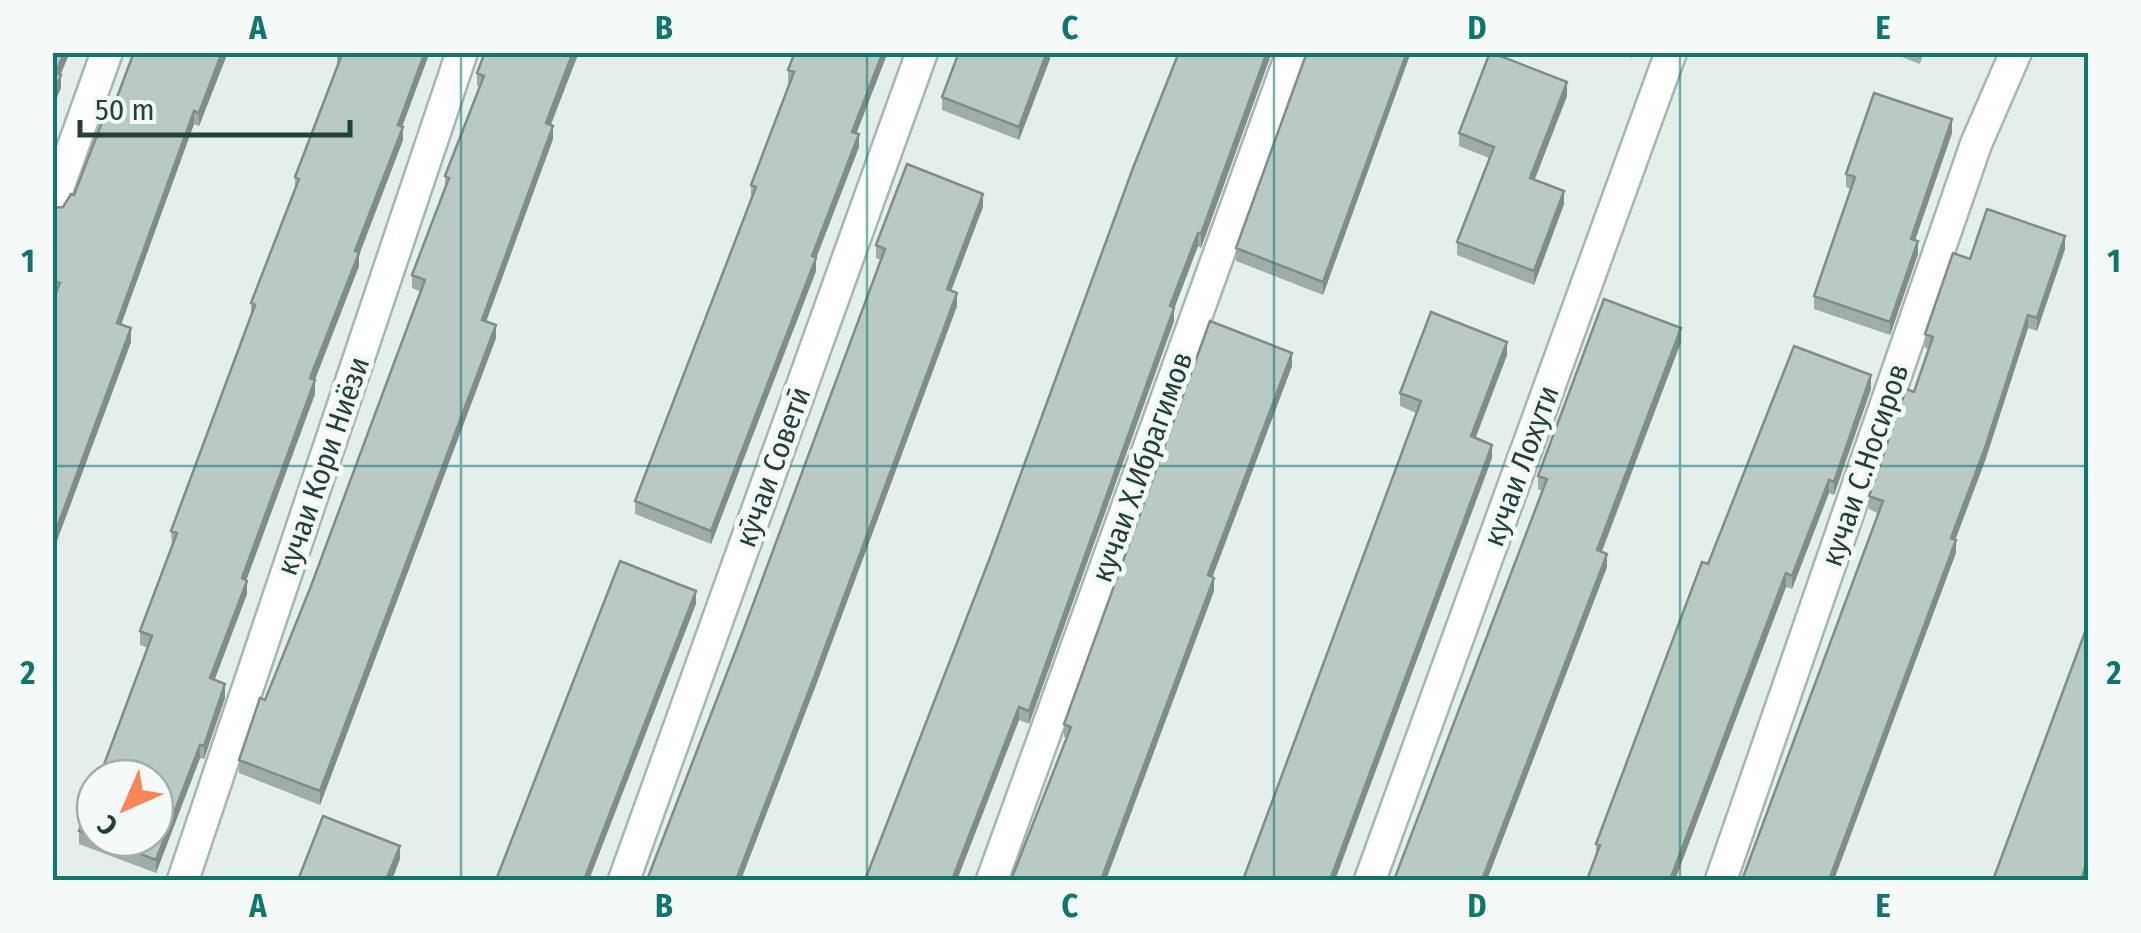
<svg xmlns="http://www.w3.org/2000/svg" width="2141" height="933" font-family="'Fira Sans Condensed',sans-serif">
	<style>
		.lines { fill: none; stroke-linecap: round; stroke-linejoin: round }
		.minor-casing { stroke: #a6b7b2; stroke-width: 35 }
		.minor { stroke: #fff; stroke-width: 30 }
		.wall { fill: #9fada8 }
		.shaded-wall { fill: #828d88 }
		.building { fill: #b9c9c3; stroke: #828d88; stroke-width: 2.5 }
		.grid { fill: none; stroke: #0f766e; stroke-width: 2.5; stroke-opacity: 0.55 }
		.labels { text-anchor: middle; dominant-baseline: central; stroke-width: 10; stroke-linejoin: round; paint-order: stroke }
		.street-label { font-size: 30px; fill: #22413a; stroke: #f5faf8 }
		.neatline { fill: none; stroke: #0f766e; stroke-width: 4 }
		.grid-label { font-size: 32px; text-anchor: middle; font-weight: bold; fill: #0f766e }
	</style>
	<rect width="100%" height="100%" fill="#e4eeea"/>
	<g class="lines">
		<!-- minor casing -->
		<g class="minor-casing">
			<path id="minor" d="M52,205L107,52
				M183,880L462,52
				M624,880L922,52
				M992,880L1292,52
				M1370,880L1671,52
				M1721,880L1976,144L2016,52"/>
		</g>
		<!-- minor -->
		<use href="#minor" class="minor"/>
	</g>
	<!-- wall -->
	<path class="wall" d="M228,52L199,126L194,124L121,324L131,342L52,554V303L56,294L52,293V208L63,207L74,195L116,100Z
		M337,52L402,126L403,140L359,255V266L315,380V394L246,580L247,594L214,680L225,698L204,759L200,758L156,873L79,844V831L95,789V838H155L148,648L140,645V631L172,545L171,531L251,317V303L295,189V177L337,69Z
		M579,52L551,125L553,139L486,321L496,338L320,805L239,773V760L265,700L311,586L421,292L412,288V275L445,187V176L480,87L477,86V73Z
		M795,52L857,133L859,147L816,258V271L711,544L635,514V501L751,199V185L790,84L788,83V70Z
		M1050,52V59L1019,140L942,110V97Z
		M1272,52L1201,248L1198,246L1174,308V321L1029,724L1019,720L957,880H865Z
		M1307,52H1411L1323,295L1236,261V248Z
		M1616,52H1634L1632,58Z
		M1889,52H1924L1920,64Z
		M1567,96L1535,179L1564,204L1534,285L1457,255V242L1489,158L1459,146V133Z
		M1952,133L1915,240L1918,254L1890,335L1814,309V296L1851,189L1846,187V174Z
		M983,207L951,290L957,306L813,693L742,634L881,260L876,258V245Z
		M2065,249L2037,331L2028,328L1985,461L1955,540L1956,553L1869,509V496L1914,392L1929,349L1925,348V334L1970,259Z
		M1681,342L1602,552L1607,567L1487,880H1394L1542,491L1538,489V476Z
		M1507,355L1475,438L1492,458L1335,880H1243L1416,413L1400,406V393Z
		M1292,366L1212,577L1214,591L1106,880H1011L1066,738L1064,737V724Z
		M1871,389L1834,495L1829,493L1792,589L1786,587L1675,880H1587L1596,856V844Z"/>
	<!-- shaded-wall -->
	<path class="shaded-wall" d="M64,52H70L56,86V73Z
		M222,52H228L199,126V113Z
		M425,52H430L398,138V125Z
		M573,52H579L546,136V123Z
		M883,52H888L852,145V132Z
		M1047,52H1050V59L1019,140V127Z
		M1267,52H1272L1201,248V234Z
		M1407,52H1411L1323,295V282Z
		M61,75V88L52,110V97Z
		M1567,82V96L1530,191V178Z
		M194,111V124L117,336V323Z
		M1952,119V133L1911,252V239Z
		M553,126V139L482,333V320Z
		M403,127V140L359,255V266L310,392V378L355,251Z
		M859,134V147L812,269V256Z
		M1564,191V204L1534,285V271Z
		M983,194V207L947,302V289Z
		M1198,233V246L1170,320V306Z
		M2065,236V249L2037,331V318Z
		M1918,241V254L1890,335V322Z
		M816,258V271L711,544V531Z
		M957,293V306L813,693L741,880H736Z
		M1174,308V321L1029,724V711Z
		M2028,315V328L1985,461L1951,551V538Z
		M496,325V338L320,805V791Z
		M131,328V342L52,554V541Z
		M1681,328V342L1597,563V550Z
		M1507,342V355L1471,450V436Z
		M1292,353V366L1208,589V575Z
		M1871,375V389L1834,495V482Z
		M315,380V394L242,592V578Z
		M1492,445V458L1335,880H1330Z
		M1829,480V493L1792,589V576Z
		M1956,540V553L1834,880H1829Z
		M1607,554V567L1487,880H1482Z
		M1786,573V587L1675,880H1670Z
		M1214,578V591L1106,880H1101Z
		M247,581V594L210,692V678Z
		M696,591V604L589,880H584Z
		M225,684V698L204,759V746Z
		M1019,707V720L957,880H952Z
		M200,745V758L156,873V860Z
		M400,846V859L392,880H386Z
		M2088,859V873L2086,880H2081Z"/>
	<!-- building -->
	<path class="building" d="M52,52H64L56,73L61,75L52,97Z
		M134,52H222L199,113L194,111L117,323L131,328L52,541V303L60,283L52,280V208L63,207L71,194L74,195L111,99L116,100Z
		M337,52H425L398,125L403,127L355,251L359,253L310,378L315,380L242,578L247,581L210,678L225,684L204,746L200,745L156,860L98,838H155V778H99L152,636L140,631L177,533L171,531L255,305L251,303L299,179L295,177L341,57L336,55Z
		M485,52H573L546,123L553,126L482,320L496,325L320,791L239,760L260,698L265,700L311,586L425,280L412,275L449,178L445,176L484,76L477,73Z
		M795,52H883L852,132L859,134L812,256L816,258L711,531L635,501L756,187L751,185L794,72L788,70Z
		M959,52H1047L1019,127L942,97Z
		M1179,52H1267L1201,234L1198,233L1170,306L1174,308L1029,711L1019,707L952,880H865L991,555L1133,168Z
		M1307,52H1407L1323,282L1236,248Z
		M1490,52L1567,82L1530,178L1564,191L1534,271L1457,242L1494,147L1459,133Z
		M1874,93L1952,119L1911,239L1918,241L1890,322L1814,296L1855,177L1846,174Z
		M907,164L983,194L947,289L957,293L813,680L736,880H647L742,634L885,249L876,245Z
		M1987,209L2065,236L2037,318L2028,315L1985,448L1951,538L1956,540L1829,880H1742L1883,501L1869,496L1906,389L1914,392L1933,337L1925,334L1953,253L1970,259Z
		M1604,299L1681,328L1597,550L1607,554L1482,880H1394L1547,479L1538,476Z
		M1431,312L1507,342L1471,436L1492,445L1330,880H1243L1421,401L1400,393Z
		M1210,321L1292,353L1208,575L1214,578L1101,880H1011L1071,727L1064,724Z
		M1794,346L1871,375L1834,482L1829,480L1792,576L1786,573L1670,880H1587L1600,845L1596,844L1702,562L1708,564Z
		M620,561L696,591L584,880H496Z
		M2088,624V859L2081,880H1993Z
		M95,789V837L79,831Z
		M323,816L400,846L386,880H298Z"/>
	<!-- grid -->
	<path class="grid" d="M461,52V880M867,52V880M1274,52V880M1680,52V880M52,466H2088"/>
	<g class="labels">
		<!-- street labels -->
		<g class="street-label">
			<text transform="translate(1865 465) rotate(-71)">кучаи С.Носиров</text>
			<text transform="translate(323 466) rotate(-71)">кучаи Кори Ниёзи</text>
			<text transform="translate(1521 466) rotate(-70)">кучаи Лохути</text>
			<text transform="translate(773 467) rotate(-70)">кӯчаи Советӣ</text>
			<text transform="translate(1142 467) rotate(-70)">кучаи Х.Ибрагимов</text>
		</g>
	</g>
	<!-- border -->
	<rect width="2141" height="933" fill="none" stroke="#f5faf8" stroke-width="110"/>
	<!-- north arrow -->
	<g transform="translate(125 808) rotate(225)"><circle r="48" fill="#f5faf8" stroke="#a1b0ac" stroke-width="2.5"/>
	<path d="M0-8L18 38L0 25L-18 38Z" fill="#f98456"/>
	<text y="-15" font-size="28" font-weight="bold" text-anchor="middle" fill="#22413a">С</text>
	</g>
	<!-- scale -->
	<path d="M80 120v15h270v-15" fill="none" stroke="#22413a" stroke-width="5"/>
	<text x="95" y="120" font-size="30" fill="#22413a" stroke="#f5faf8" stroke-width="8" paint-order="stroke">50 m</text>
	<rect x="55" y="55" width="2031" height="823" class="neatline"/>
	<g class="grid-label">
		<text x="258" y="39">A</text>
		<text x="664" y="39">B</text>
		<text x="1070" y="39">C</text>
		<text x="1477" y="39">D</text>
		<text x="1883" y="39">E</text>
		<text x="28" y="272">1</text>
		<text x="2114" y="272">1</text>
		<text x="28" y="684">2</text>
		<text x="2114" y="684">2</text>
		<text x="258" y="917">A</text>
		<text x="664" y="917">B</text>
		<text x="1070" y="917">C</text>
		<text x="1477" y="917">D</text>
		<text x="1883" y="917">E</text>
	</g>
</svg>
